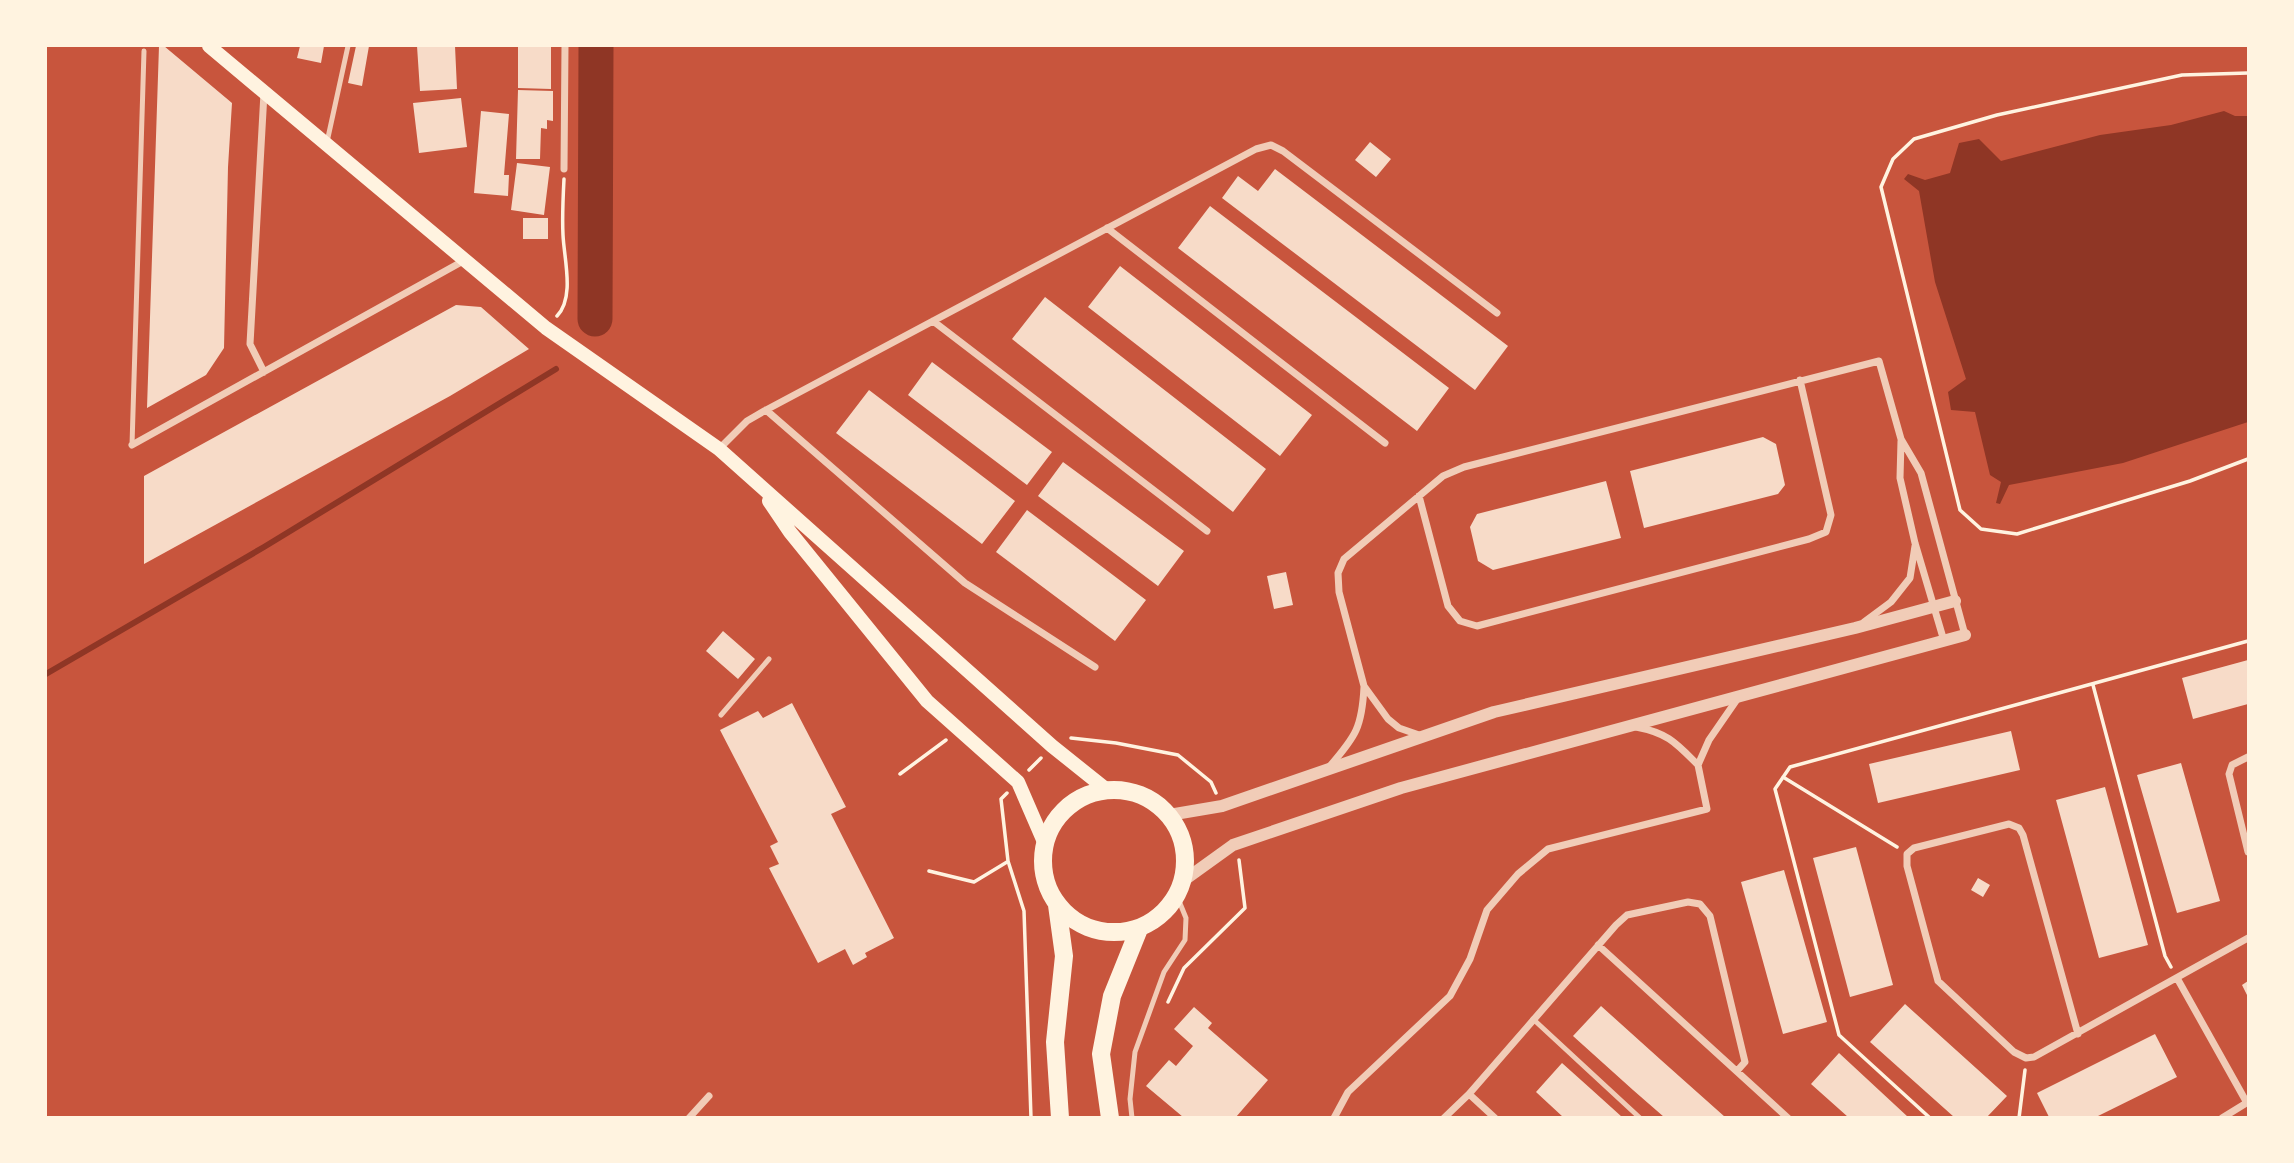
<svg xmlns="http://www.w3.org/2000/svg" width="2294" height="1163" font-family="'Public Sans',sans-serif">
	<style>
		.water { fill: #8f3625 }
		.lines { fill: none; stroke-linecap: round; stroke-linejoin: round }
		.stream { stroke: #8f3625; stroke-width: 6 }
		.river { stroke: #8f3625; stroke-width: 35 }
		.building { fill: #f7dbc8 }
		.path { stroke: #fff3e0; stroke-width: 3.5 }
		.service { stroke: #f1ccb7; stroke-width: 5 }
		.minor { stroke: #f1ccb7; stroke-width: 7 }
		.tertiary { stroke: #f1ccb7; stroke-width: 12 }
		.secondary { stroke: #fff3e0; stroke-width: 14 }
		.primary { stroke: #fff3e0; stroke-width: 18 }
	</style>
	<rect width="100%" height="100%" fill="#c8553d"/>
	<!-- water -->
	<path class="water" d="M2224,111L2235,116H2248V422L2123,463L2009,485L2000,504L1996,503L2001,482L1990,475L1975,412L1951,410L1948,392L1966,379L1935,282L1919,191L1904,179L1908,174L1925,180L1950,173L1959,143L1979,139L2001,161L2100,135L2171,125Z"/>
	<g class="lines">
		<!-- stream -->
		<path class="stream" d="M46,674L264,547L556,369"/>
		<!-- river -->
		<path class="river" d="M595,319L596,46"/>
	</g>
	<!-- building -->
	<path class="building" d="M159,46H164L232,103L228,167L224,348L206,375L147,408Z
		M300,46H324L321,63L297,58Z
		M356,46H369L362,86L348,83Z
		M417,46H455L457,89L420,91Z
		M518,46H551V89L518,88Z
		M518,90L553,91V121L547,120V129L541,128L540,159H516Z
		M461,98L467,147L419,153L413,103Z
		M481,111L509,114L504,175H509L508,196L474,193Z
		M1370,142L1391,159L1376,177L1355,160Z
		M517,163L550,167L544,215L511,210Z
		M1275,169L1508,346L1475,390L1222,198L1238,176L1258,191Z
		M1210,206L1449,388L1417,431L1178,248Z
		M523,218H548V239H523Z
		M1120,266L1312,415L1280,456L1088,307Z
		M1045,297L1266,469L1233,512L1012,339Z
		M456,305L481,307L529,349L450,396L144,564V476Z
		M932,362L1052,452L1027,485L908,395Z
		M869,390L1015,501L982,544L836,433Z
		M1763,437L1776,444L1785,485L1778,494L1644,528L1630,471Z
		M1063,462L1184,551L1158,586L1038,496Z
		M1606,481L1621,538L1493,570L1478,561L1470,527L1477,514Z
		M1027,510L1146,600L1115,641L996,552Z
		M1286,572L1293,605L1274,609L1267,576Z
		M723,631L755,659L738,679L706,651Z
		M2248,660V704L2193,719L2182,678Z
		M792,703L846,807L831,814L894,938L865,953L867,957L853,965L845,949L818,963L769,868L779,864L770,846L778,842L720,730L758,711L763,718Z
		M2011,731L2020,770L1878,803L1869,764Z
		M2181,763L2220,901L2177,913L2137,775Z
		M2105,787L2148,945L2099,958L2056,800Z
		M1856,847L1893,985L1850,997L1813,858Z
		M1784,870L1827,1022L1783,1034L1741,882Z
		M1978,878L1990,885L1983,897L1971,890Z
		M2248,981V997L2242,985Z
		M1905,1004L2007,1096L1987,1117H1954L1870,1042Z
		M1601,1006L1661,1060L1725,1117H1664L1633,1090L1573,1036Z
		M1194,1007L1212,1023L1208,1028L1268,1080L1236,1117H1183L1146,1086L1169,1060L1176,1066L1193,1046L1174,1029Z
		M2155,1034L2177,1077L2096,1117H2049L2037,1093Z
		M1839,1053L1908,1117H1848L1811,1084Z
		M1562,1063L1591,1089L1622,1117H1563L1536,1092Z"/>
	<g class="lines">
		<!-- path -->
		<path class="path" d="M2248,73L2182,75L1997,115L1914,139L1893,159L1881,187L1960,510L1981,529L2017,534L2190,481L2248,459
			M557,316C575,297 564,259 563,235C562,217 563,198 564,179
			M2093,685L2165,956L2171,967
			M1071,738L1116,743L1178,755L1211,782L1216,793
			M1029,770L1041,758
			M900,774L946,740
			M1783,777L1897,847
			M1007,793L1001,799L1008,861L1024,911L1031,1118
			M929,871L974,882L1007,862
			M1168,1002L1184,968L1245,908L1239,860
			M1930,1118L1839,1035L1775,789L1790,767L2248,641
			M2019,1118L2025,1070"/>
		<!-- service -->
		<path class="service" d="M327,142L348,46
			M132,445L144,51
			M721,715L769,659
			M1533,1019L1640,1118
			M1132,1118L1130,1099L1135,1052L1164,972L1185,940L1186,918L1177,896"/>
		<!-- minor -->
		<path class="minor" d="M264,93L250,344L264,372
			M564,169L565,46
			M1107,228L1385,443
			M933,321L1207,531
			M766,410L965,583L1095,667
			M1901,441L1900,478L1915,543L1944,641
			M132,445L465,260
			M719,449L747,421L766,410L1256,149L1271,145L1283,151L1497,313
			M1419,496L1448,606L1460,621L1477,626L1809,539L1826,532L1831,515L1800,380
			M1864,622L1891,602L1910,578L1915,546
			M1636,727C1668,733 1676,743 1698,765L1709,740L1738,698
			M1422,736L1399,728L1388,719L1364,686L1339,592L1338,573L1344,559L1443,476L1464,467L1879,361L1901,439L1921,473L1965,635
			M2248,757L2232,765L2229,774L2248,852
			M1330,766C1356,736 1362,727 1364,687
			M1598,945L1788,1118
			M2177,978L2247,1103
			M2078,1034L2023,835L2019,828L2009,824L1914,848L1907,854V866L1938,981L2014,1052L2026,1058L2034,1057L2248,938
			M1469,1094L1495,1118
			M689,1118L709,1096
			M1334,1118L1348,1092L1450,996L1470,959L1487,910L1518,874L1548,849L1707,809L1698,765
			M1444,1118L1469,1094L1616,925L1627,915L1688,902L1700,904L1710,916L1745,1062L1737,1071
			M2222,1118L2248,1102"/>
		<!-- tertiary -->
		<path class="tertiary" d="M1169,815L1222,806L1494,712L1855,628L1955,601
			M1183,881L1233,845L1401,788L1965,635"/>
		<!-- secondary -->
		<path class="secondary" d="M209,46L546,328L719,449L1052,746L1107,790
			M769,501L790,532L927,701L1018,782L1044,842"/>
		<!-- primary -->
		<path class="primary" d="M1043 861a71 71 0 1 1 142 0a71 71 0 1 1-142 0Z
			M1057,905L1064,956L1055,1042L1060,1118
			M1110,1118L1101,1054L1112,996L1139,929"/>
	</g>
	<!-- border -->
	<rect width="2294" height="1163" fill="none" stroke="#fff3e0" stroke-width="94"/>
</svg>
